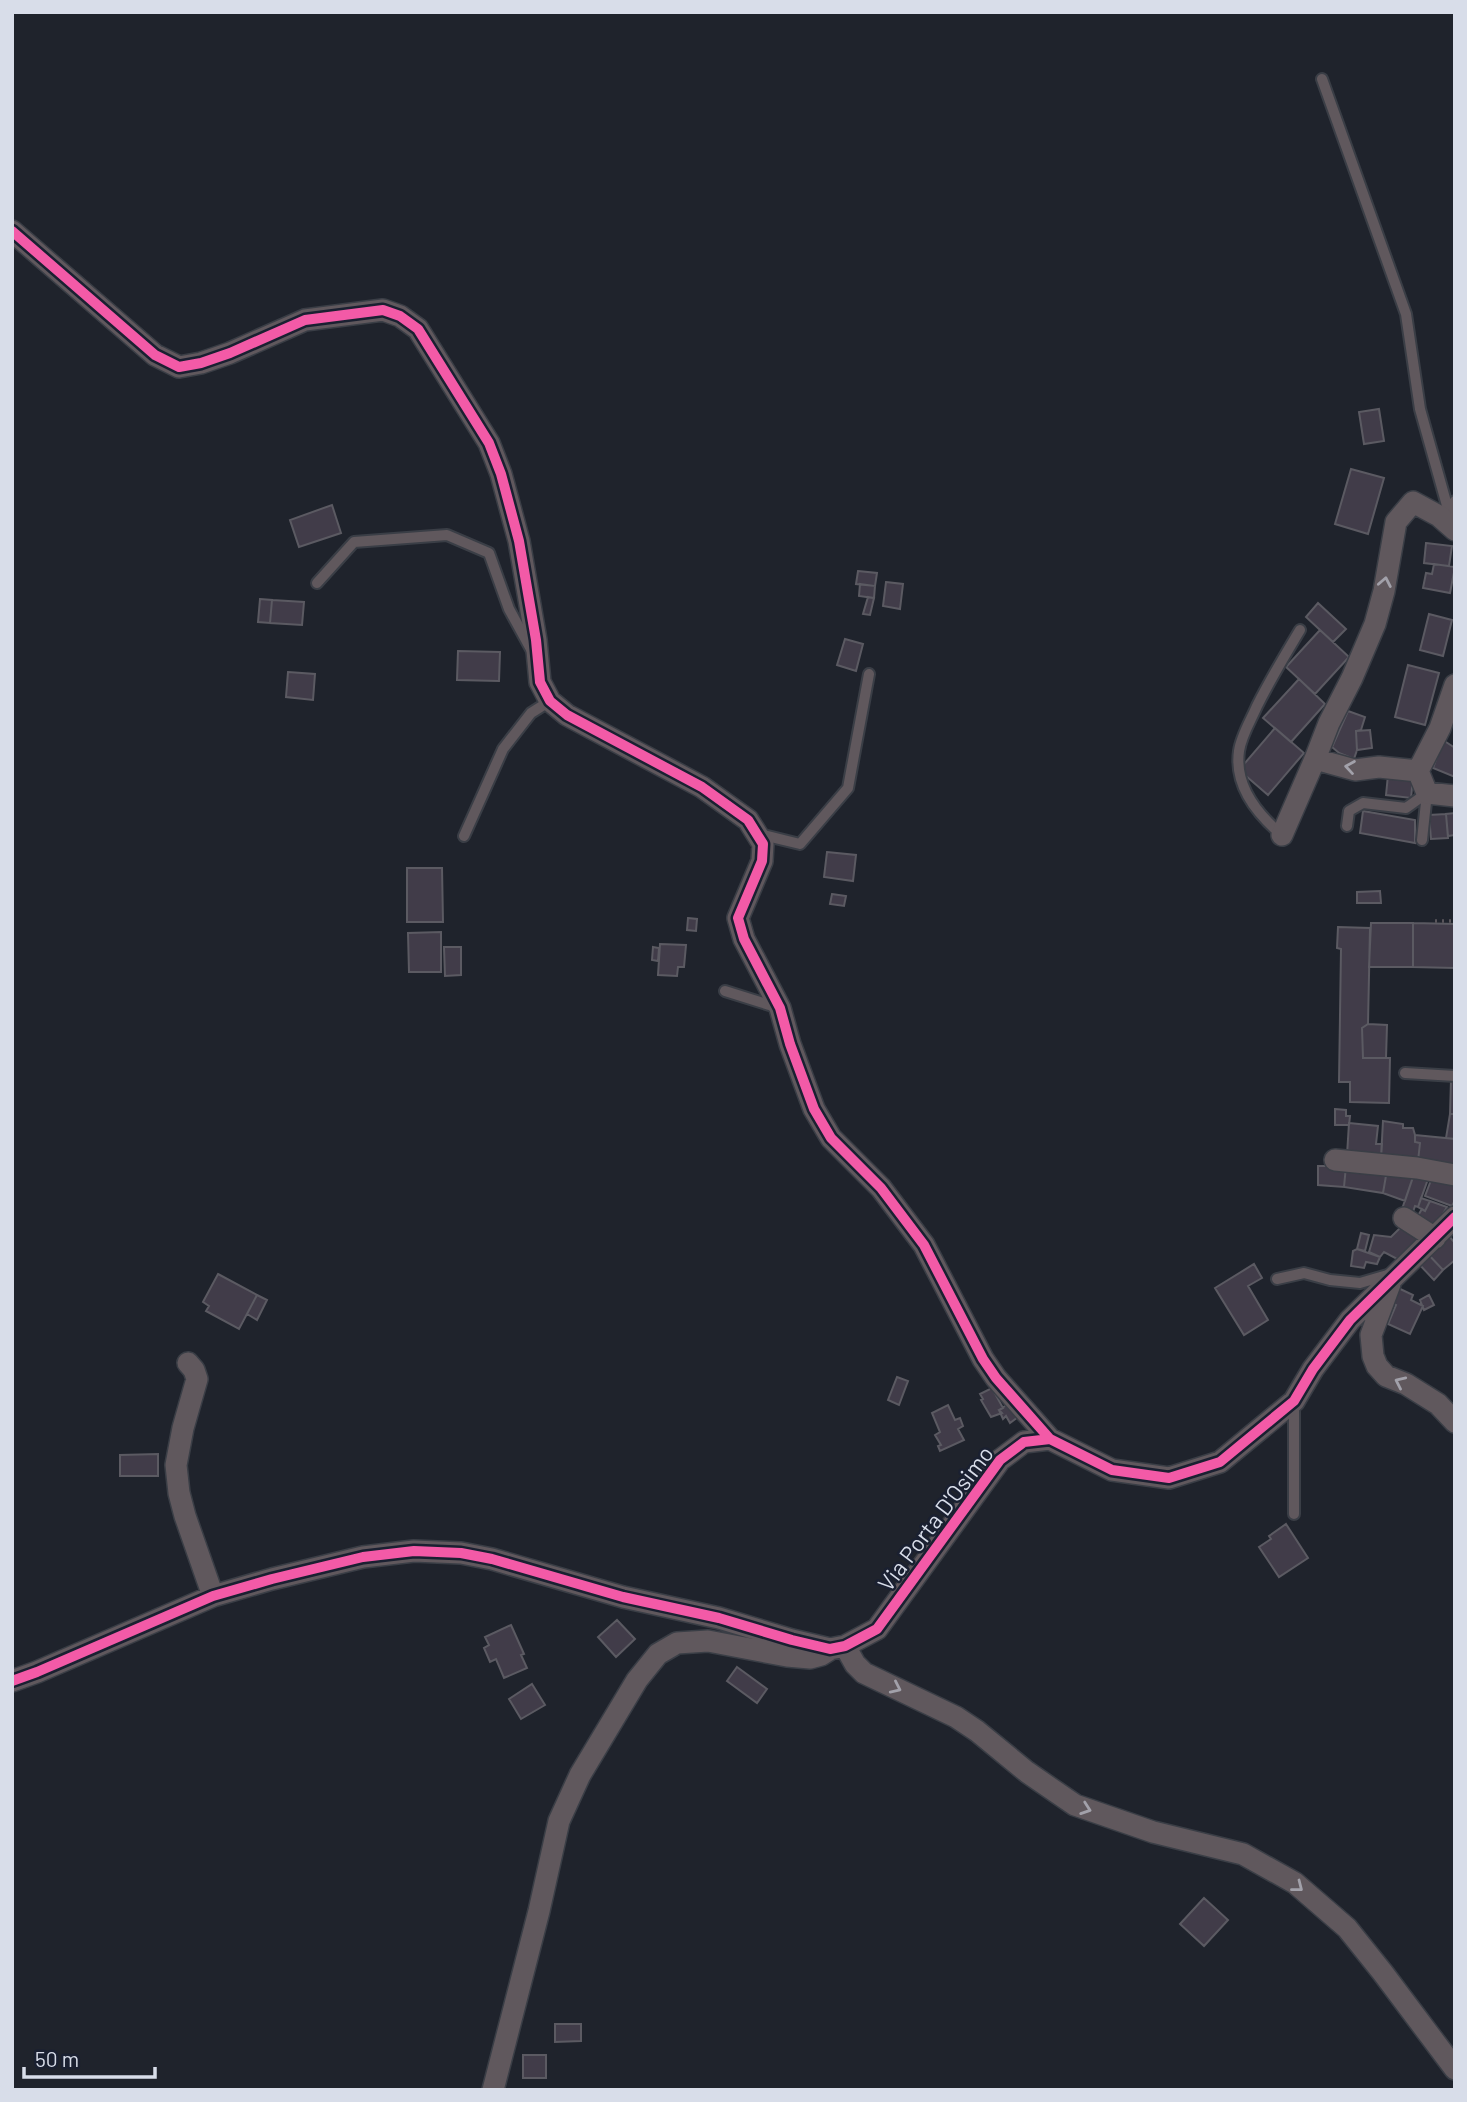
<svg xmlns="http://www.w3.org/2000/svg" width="1467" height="2102" font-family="Barlow,sans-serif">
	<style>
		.building { fill: #413c49; stroke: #5b5a62; stroke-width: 2 }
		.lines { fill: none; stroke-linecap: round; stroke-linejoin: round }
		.lane-casing { stroke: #3a3e46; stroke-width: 14 }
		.street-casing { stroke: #3a3e46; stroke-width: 24 }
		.path { stroke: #59555b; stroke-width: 3.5; stroke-dasharray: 2 5; stroke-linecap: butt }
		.lane { stroke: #60585d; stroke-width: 10 }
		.street { stroke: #60585d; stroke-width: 21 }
		.cycleway-casing { stroke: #1a2031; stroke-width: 15 }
		.cycleway { stroke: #f35aa7; stroke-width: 10 }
		.oneway { stroke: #a2a1aa }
		.labels { text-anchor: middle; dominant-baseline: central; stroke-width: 5; stroke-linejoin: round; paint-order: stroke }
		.street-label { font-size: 23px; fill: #d8dde9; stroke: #1a2031 }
	</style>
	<rect width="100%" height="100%" fill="#1f232c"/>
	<!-- building -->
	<path class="building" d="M1379,409L1384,441L1364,444L1359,412Z
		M1351,469L1384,478L1368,534L1335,524Z
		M332,505L341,533L299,547L290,520Z
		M1426,543L1452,546L1449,566L1424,563Z
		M1434,564L1455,567L1450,593L1423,588L1426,573L1432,574Z
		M858,571L877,573L875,586L856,584Z
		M886,582L903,584L900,609L883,606Z
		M860,584L875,586L874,598L859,596Z
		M868,597L874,598L870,615L863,614Z
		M260,599L272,600L270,623L258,622Z
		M272,600L304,602L302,625L270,623Z
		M1318,603L1346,629L1333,642L1306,617Z
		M1429,614L1452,620L1443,656L1420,650Z
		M1320,630L1349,657L1315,694L1286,667Z
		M845,639L863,644L856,671L837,665Z
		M458,651L500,652L499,681L457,680Z
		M1408,665L1439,673L1425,725L1395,717Z
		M288,672L315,674L313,700L286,697Z
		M1299,679L1325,704L1291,742L1263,718Z
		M1348,711L1365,717L1361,730L1356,731L1357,750L1354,759L1339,753L1332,747Z
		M1275,728L1304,753L1268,795L1239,770Z
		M1370,730L1372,748L1357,750L1356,731Z
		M1443,740L1455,748V777L1433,768Z
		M1388,775L1413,778L1411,798L1386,795Z
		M1363,811L1415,820V843L1360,833Z
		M1455,813V835L1448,836L1446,814Z
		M1446,814L1448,838L1431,839L1429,815Z
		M827,852L856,855L853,881L824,877Z
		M407,868H442L443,922H407Z
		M1380,891L1381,903H1357V892Z
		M832,894L846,896L844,906L830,904Z
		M688,918L697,919L696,931L687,930Z
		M1371,923H1413V967H1369Z
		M1413,923L1455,924V968L1413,967Z
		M1338,927L1370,928L1368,1024L1362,1028L1363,1058H1390L1389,1103L1350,1102V1082H1339L1341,949L1337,948Z
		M441,932V972H409L408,933Z
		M660,944L686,945L684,967H678L677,976L658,975Z
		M444,947H461V975L445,976Z
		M653,947L659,948L658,961L652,960Z
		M1368,1024L1387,1025L1386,1058H1363L1362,1028Z
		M1451,1080L1455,1081V1114H1450Z
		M1335,1109L1346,1110V1116H1350L1349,1125H1335Z
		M1450,1114H1455V1139L1446,1138Z
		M1383,1121L1403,1124V1128H1413L1415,1135V1142L1420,1143L1418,1161L1381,1158Z
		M1349,1123L1378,1126L1376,1144H1382L1381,1158L1347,1155Z
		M1415,1135L1455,1139V1165L1418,1161L1420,1143L1415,1142Z
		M1318,1166H1346L1344,1187L1318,1185Z
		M1346,1166L1387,1170L1383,1193L1344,1187Z
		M1387,1170L1414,1174L1405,1201L1383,1193Z
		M1414,1174L1428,1179L1418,1207L1415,1206L1413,1212L1402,1209Z
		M1433,1175L1455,1183V1200L1452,1206L1425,1196Z
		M1421,1198L1430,1201L1425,1211L1418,1207Z
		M1430,1201L1447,1207L1439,1221L1430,1230L1414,1222L1422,1209L1425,1211Z
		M1405,1223L1426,1236L1401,1261L1384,1252L1380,1257L1369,1252L1374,1235L1391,1237Z
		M1361,1233L1369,1235L1365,1251L1357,1249Z
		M1447,1234L1455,1243V1260L1443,1270L1427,1253Z
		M1357,1249L1380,1257L1377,1264L1366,1262L1364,1268L1351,1266L1353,1251Z
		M1427,1253L1443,1270L1434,1280L1417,1262Z
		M1254,1264L1262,1278L1248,1286L1268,1320L1244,1335L1215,1288Z
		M218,1274L257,1295L239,1329L206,1311L209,1306L203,1302Z
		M1396,1287L1413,1295L1411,1300L1423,1306L1410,1334L1388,1324L1396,1305L1389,1302Z
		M257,1295L267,1300L257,1320L247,1314Z
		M1429,1295L1434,1305L1424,1310L1420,1300Z
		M897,1377L908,1381L899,1405L888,1400Z
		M992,1388L1003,1408L999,1410L1002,1413L991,1417L981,1400L983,1399L980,1394Z
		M1008,1404L1018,1417L1010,1423L1006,1416L1003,1419L999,1410Z
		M948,1405L955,1420L960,1418L963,1426L958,1429L964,1440L940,1451L938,1446L941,1445L935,1435L940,1432L932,1413Z
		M158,1454V1476H120V1455Z
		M1286,1524L1308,1558L1279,1577L1259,1547L1271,1539L1269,1536Z
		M617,1620L635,1639L616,1657L598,1637Z
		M511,1625L524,1654L521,1655L527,1668L504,1678L496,1659L490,1662L484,1648L489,1645L485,1637Z
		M737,1667L767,1689L757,1703L727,1681Z
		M532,1684L545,1705L521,1719L509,1699Z
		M1204,1898L1228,1920L1204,1946L1180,1924Z
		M555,2024H581V2041L555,2042Z
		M523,2055H546V2078H523Z"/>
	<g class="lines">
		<!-- lane casing -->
		<g class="lane-casing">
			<path id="lane" d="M1322,79L1406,314L1420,409L1453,527L1455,501
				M317,583L354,542L447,535L489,553L509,609L532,651
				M1347,826L1349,811L1363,803L1406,808L1427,793L1422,840
				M759,834L800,844L848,788L869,674
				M1282,835C1257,814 1234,786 1239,751C1241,736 1251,720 1257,706C1270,680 1285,655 1300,630
				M464,836L503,749L531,713L550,701
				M725,991L779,1008
				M1405,1073L1455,1076
				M1277,1279L1304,1273L1330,1280L1360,1283L1391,1274
				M1294,1514V1401"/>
		</g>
		<!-- street casing -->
		<g class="street-casing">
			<path id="street" d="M12,231L155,355L179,367L201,363L230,353L305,320L383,310L400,316L418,329L489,443L501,474L519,541L536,640L540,682L550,701L567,715L702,787L748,820L763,844L762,861L738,918L744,939L780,1008L790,1044L814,1109L831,1138L881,1188L924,1245L983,1359L996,1378L1050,1439
				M1418,771L1379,767L1355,770L1315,759L1329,723L1352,678L1375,624L1384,591L1396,522L1413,502L1439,516L1455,530
				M1418,771L1440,728L1455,685
				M1418,771L1427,793L1455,796
				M1282,835L1315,759
				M1335,1160L1417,1168L1455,1175
				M1404,1218L1435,1238
				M1390,1284L1371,1335L1373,1356L1377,1366L1386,1376L1406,1384L1438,1404L1455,1422
				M188,1363L194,1370L197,1379L183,1428L176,1465L179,1493L185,1516L213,1596
				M845,1646L855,1664L864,1673L956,1717L977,1731L1027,1772L1075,1805L1153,1832L1243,1854L1295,1883L1347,1928L1383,1973L1455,2069
				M12,1681L37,1672L213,1596L272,1579L363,1557L414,1551L461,1553L492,1559L623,1597L719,1618L792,1640L830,1649L845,1646L877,1629L1000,1460L1024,1442L1050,1439L1112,1470L1169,1478L1220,1462L1294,1401L1313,1369L1350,1320L1455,1217
				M493,2090L539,1911L559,1821L580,1775L637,1680L658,1654L677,1643L708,1641L787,1656L810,1658L821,1655L829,1650"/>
		</g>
		<!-- path -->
		<path class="path" d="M1435,921H1455"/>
		<!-- lane -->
		<use href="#lane" class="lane"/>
		<!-- street -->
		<use href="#street" class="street"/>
		<!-- cycleway casing -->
		<g class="cycleway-casing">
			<path id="cycleway" d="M12,231L155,355L179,367L201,363L230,353L305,320L383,310L400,316L418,329L489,443L501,474L519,541L536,640L540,682L550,701L567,715L702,787L748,820L763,844L762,861L738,918L744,939L780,1008L790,1044L814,1109L831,1138L881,1188L924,1245L983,1359L996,1378L1050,1439
				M12,1681L37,1672L213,1596L272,1579L363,1557L414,1551L461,1553L492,1559L623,1597L719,1618L792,1640L830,1649L845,1646L877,1629L1000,1460L1024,1442L1050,1439L1112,1470L1169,1478L1220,1462L1294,1401L1313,1369L1350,1320L1455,1217"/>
		</g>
		<!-- cycleway -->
		<use href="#cycleway" class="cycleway"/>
	</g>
	<!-- one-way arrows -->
	<defs><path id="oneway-chevron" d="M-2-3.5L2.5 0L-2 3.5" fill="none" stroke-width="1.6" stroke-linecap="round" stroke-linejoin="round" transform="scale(1.75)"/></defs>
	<g class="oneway">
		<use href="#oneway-chevron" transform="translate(1385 582) rotate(-79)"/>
		<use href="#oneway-chevron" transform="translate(1350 767) rotate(-171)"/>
		<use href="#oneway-chevron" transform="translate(1400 1382) rotate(-155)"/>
		<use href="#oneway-chevron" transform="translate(896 1688) rotate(25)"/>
		<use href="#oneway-chevron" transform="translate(1086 1809) rotate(19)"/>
		<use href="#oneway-chevron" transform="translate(1298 1887) rotate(38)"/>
	</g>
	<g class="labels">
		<!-- street labels -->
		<g class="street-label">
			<text transform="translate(935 1518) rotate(-53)">Via Porta D'Osimo</text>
		</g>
	</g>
	<!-- border -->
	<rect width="1467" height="2102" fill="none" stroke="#d8dde9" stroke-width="28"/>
	<!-- scale -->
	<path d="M24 2067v10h131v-10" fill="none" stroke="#d8dde9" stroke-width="3.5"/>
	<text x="35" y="2067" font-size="21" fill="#d8dde9" stroke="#1a2031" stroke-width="5" paint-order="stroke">50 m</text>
</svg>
